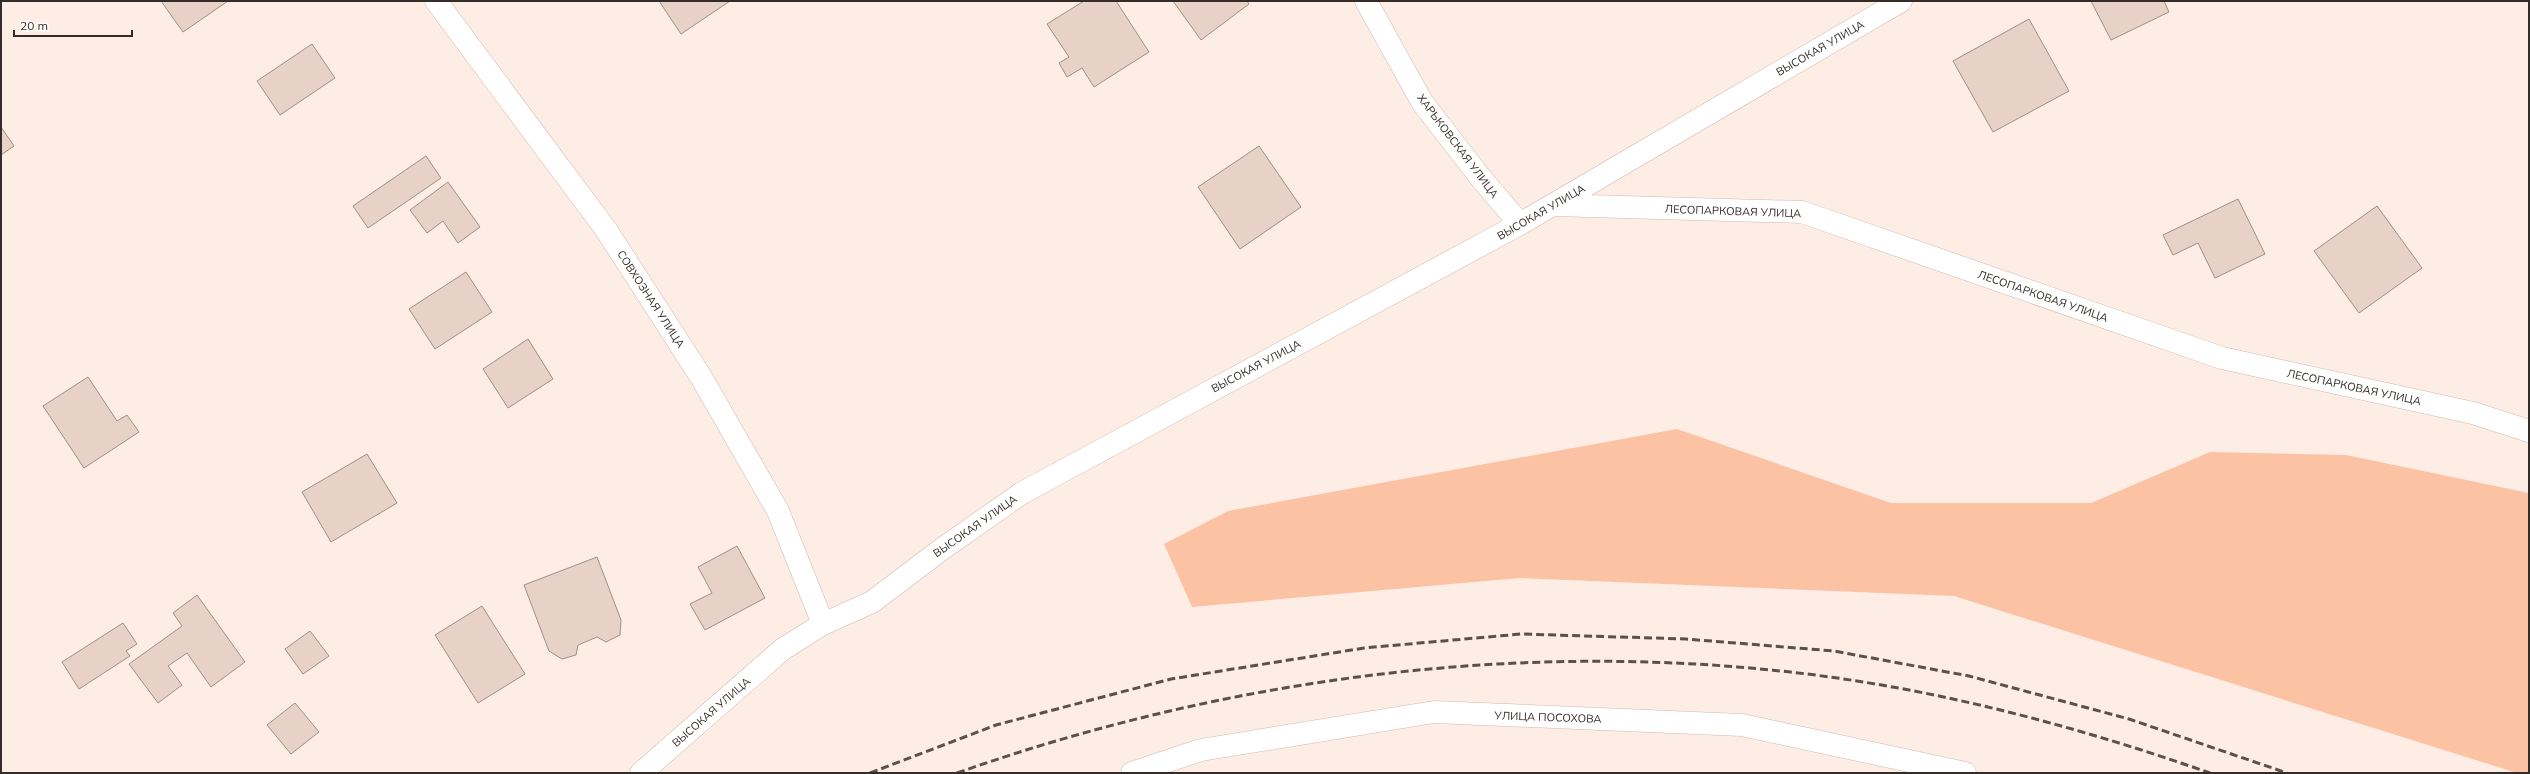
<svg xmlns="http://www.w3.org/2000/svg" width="2530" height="774" font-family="Mulish,sans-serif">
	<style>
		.green { fill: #fcc2a4 }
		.building { fill: #e8d2c7; stroke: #a18e84 }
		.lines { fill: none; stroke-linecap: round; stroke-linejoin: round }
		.minor-casing { stroke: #cebaaf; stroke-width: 23 }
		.minor { stroke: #fff; stroke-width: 22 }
		.rail { stroke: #5b514c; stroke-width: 3; stroke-dasharray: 8 4; stroke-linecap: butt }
		.labels { text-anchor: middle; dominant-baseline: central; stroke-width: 3; stroke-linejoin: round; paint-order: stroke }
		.street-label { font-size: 11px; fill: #342c28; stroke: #fefefe }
	</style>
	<rect width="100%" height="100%" fill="#feede4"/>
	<!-- green -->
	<path class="green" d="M1677,429L1891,503H2091L2210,452L2346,455L2529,493V773H2517L1954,596L1520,578L1192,607L1164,544L1228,511Z"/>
	<!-- building -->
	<path class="building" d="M161,1H228L183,32Z
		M659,1H730L681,34Z
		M1084,1H1116L1149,52L1094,87L1082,68L1067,77L1059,63L1069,57L1047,24Z
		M1173,1H1247L1249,4L1201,40Z
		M2091,1H2164L2169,12L2111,40Z
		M2029,19L2069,91L1993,132L1953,61Z
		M312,44L335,78L280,115L257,81Z
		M1,127L14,146L1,155Z
		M1259,146L1301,207L1240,249L1198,187Z
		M426,156L441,178L368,228L353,206Z
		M448,182L480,227L458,243L443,221L427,233L410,210Z
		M2238,199L2265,254L2215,278L2198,243L2173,255L2163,235Z
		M2377,206L2422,268L2359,313L2314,251Z
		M466,272L492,312L435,349L409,309Z
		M528,339L553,379L508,408L483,369Z
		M88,377L117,421L127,415L139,432L84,468L43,406Z
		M367,454L397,503L331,542L302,492Z
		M737,546L765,598L705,630L690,604L712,593L698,567Z
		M597,557L621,620L620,635L606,642L597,637L578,645L576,655L562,659L549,651L524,585Z
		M197,595L245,662L211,687L187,653L168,666L182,685L158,703L129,664L182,626L173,613Z
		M482,606L525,674L478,703L435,635Z
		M123,623L137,644L126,651L130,656L79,689L62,662Z
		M310,631L329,656L303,674L285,649Z
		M295,703L319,732L291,754L267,725Z"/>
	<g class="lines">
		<!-- minor casing -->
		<g class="minor-casing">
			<path id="minor" d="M436,1L607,231L701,377L778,511L823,624
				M1366,1L1422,102L1480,177L1520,224
				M1553,205L1802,212L2222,358L2473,413L2529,431
				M641,773L783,649L823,624L872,602L942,549L1022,493L1520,224L1901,1
				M1132,773L1201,750L1434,712L1742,725L1965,773"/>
		</g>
		<!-- minor -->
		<use href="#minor" class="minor"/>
		<!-- rail -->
		<path class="rail" d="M870,773L996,725L1171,679L1364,648L1521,634L1686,639L1834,651L1969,676L2129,719L2287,773
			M957,773C1235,675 1538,637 1830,677C1960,695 2087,730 2210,773"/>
	</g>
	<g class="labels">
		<!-- street labels -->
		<g class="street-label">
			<text transform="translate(1820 48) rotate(-30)">ВЫСОКАЯ УЛИЦА</text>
			<text transform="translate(1458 146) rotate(53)">ХАРЬКОВСКАЯ УЛИЦА</text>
			<text transform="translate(1733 211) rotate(2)">ЛЕСОПАРКОВАЯ УЛИЦА</text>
			<text transform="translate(1541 212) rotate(-30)">ВЫСОКАЯ УЛИЦА</text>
			<text transform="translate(2043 296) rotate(19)">ЛЕСОПАРКОВАЯ УЛИЦА</text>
			<text transform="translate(651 299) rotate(57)">СОВХОЗНАЯ УЛИЦА</text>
			<text transform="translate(1256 366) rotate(-28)">ВЫСОКАЯ УЛИЦА</text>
			<text transform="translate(2354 387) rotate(12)">ЛЕСОПАРКОВАЯ УЛИЦА</text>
			<text transform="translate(975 526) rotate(-35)">ВЫСОКАЯ УЛИЦА</text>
			<text transform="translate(711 712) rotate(-41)">ВЫСОКАЯ УЛИЦА</text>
			<text transform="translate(1548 717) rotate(2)">УЛИЦА ПОСОХОВА</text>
		</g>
	</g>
	<!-- border -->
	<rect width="2530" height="774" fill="none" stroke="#342c28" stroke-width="4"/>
	<!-- scale -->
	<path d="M14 30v6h118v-6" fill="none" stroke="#342c28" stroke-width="2"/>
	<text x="20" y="30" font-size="12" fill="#342c28" stroke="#fefefe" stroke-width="3" paint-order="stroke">20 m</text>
</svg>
